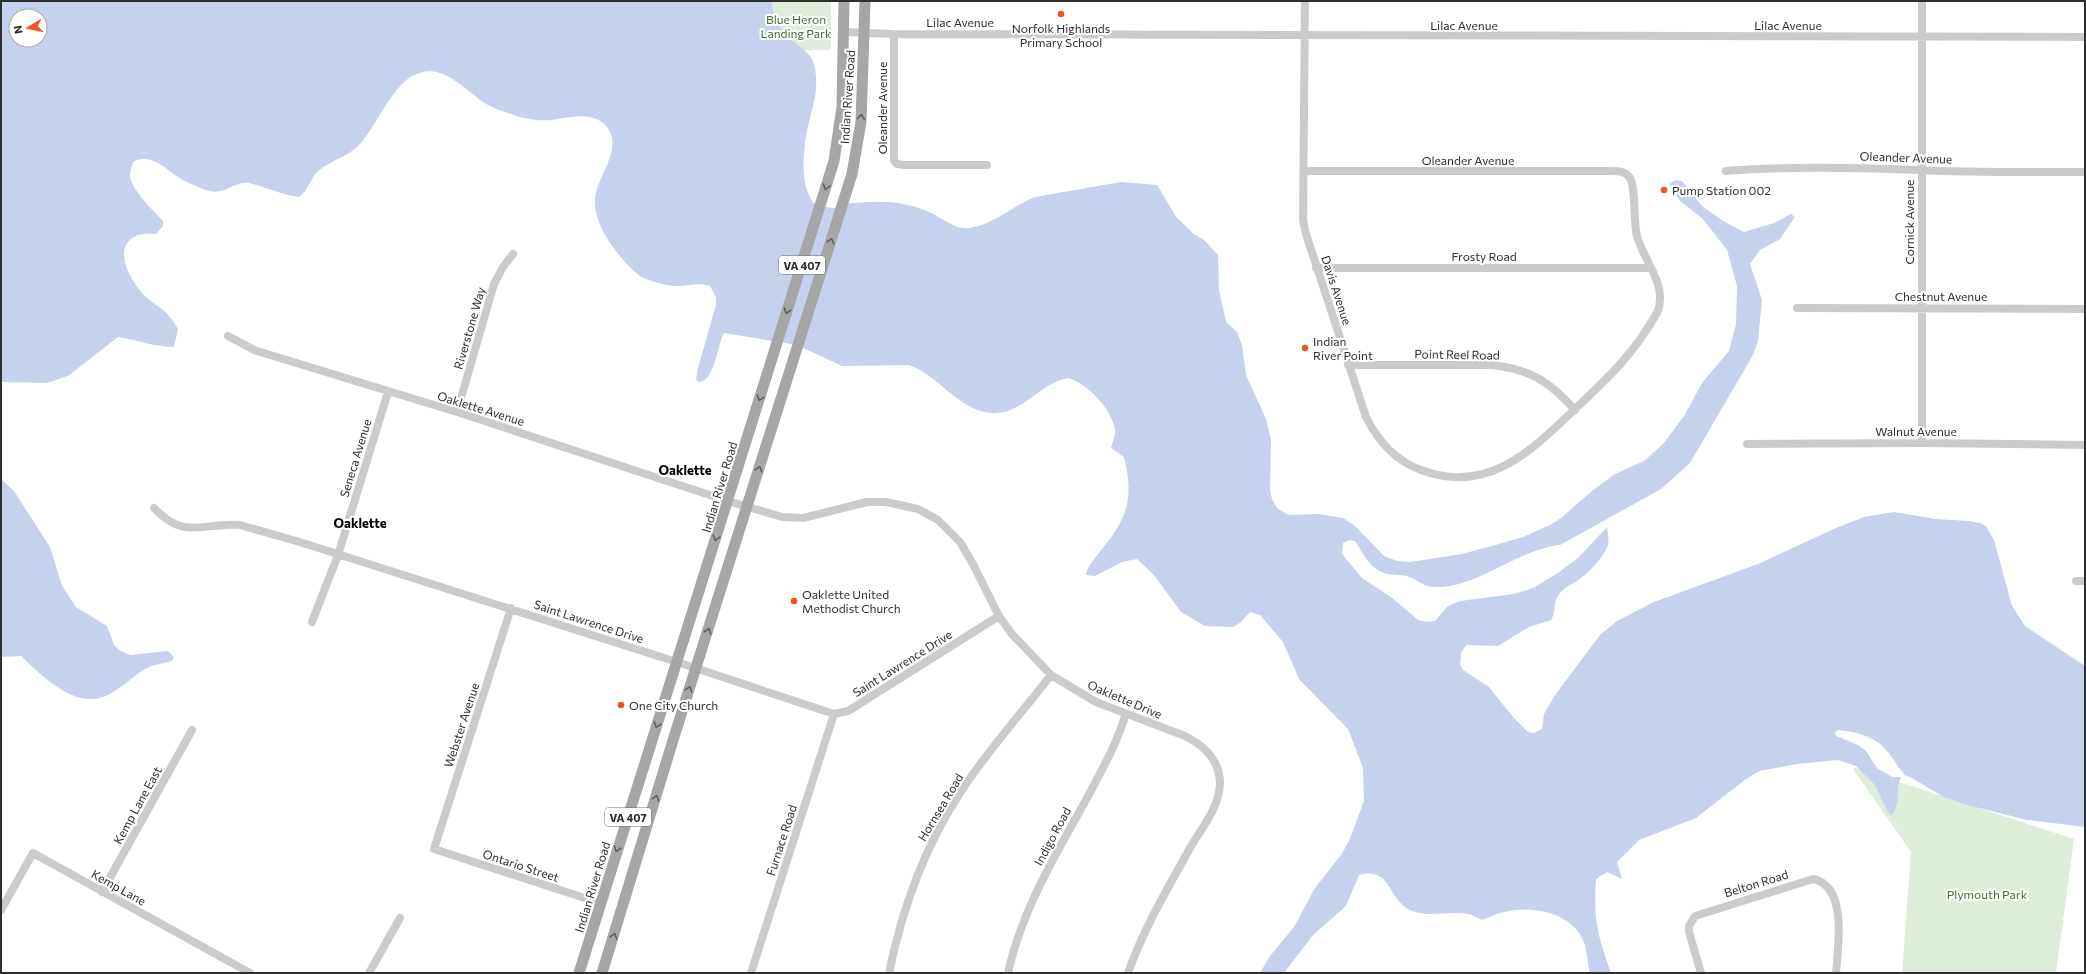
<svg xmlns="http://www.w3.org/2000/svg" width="2086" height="974" font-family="Commissioner,sans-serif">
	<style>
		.green { fill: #deecda }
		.water { fill: #c5d1ed; fill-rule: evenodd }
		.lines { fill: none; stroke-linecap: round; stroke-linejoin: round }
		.minor { stroke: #cbcbcb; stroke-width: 8 }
		.major { stroke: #a6a6a6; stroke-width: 11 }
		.oneway { stroke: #5e5e5e }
		.poi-dot { fill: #f05424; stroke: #fff; stroke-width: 1.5 }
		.labels { text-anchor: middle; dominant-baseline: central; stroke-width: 4; stroke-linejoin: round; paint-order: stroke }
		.shield { fill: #fff; stroke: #6d6d6d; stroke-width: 1 }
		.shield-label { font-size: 11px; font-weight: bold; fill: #2e2e2e }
		.park-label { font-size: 12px; fill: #406c38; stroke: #fff }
		.street-label { font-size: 12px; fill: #2e2e2e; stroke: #fff }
		.poi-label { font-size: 12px; fill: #2e2e2e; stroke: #fff; text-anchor: start }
		.neighbourhood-label { font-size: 13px; font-weight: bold; fill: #000; stroke: #fff }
	</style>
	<rect width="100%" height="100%" fill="#fff"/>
	<!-- green -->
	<path class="green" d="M771,1H831V50L770,51L761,19L776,3L750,26Z
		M1856,768L2074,839L2056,973H1902L1911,852L1853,769Z"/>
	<!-- water -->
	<path class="water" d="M1,1H772C772,13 780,31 790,39C800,48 813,53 815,68C819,94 812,106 807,131C804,146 802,168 805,183C806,190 810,197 813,203C819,204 828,208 834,208C838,207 841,205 845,204C865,202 888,200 907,205C914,206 920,208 927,211C940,216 954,230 969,228C994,225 1012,206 1035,197L1121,182L1157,185L1177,218L1194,234L1204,240L1218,255L1219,290L1226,322L1237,332L1242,345L1246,375L1266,419L1271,440L1270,490L1272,499L1277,508L1288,515L1318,514L1343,518L1355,526L1384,556L1397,561L1410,562L1462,554L1492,546L1523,537L1550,525L1561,518L1592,491L1615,474L1644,461L1663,444L1684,416L1702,383L1729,351L1736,324L1737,286L1727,250L1703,219L1680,201L1669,184L1675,180L1682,181L1702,206L1723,221L1744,232L1774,223L1791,214L1795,217L1780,239L1760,250L1750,264L1762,300L1758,341L1753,355L1690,463L1661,489L1560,545C1517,549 1477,589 1434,587C1424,587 1418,580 1409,577C1403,574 1395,576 1388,574C1371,571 1364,555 1355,541L1349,540L1343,543L1342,554L1362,578L1391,597L1418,620L1426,622L1435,621L1448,606L1460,601L1514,594L1533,588L1558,573L1579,557L1607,527C1608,532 1609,540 1608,545C1604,557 1589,572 1580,579C1571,585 1563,587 1558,596C1553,603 1556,612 1551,620L1529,627L1498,646L1466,645L1461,653L1460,664L1463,670L1489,687L1513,717L1528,732L1534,733L1542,729L1544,714L1555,695L1600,635L1617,621L1654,602L1758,564L1836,528L1864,517L1894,512L1936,519L1969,521L1980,523L1986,526L1994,540L2012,606L2025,626L2085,666V827L2027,820L1967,805L1944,797L1910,777L1904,775C1903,771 1899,769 1897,765C1882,739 1866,733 1837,730L1835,733L1836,736L1858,745L1866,751L1877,768L1892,777H1901C1895,789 1901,805 1892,815L1888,812L1875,785L1856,766L1838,760L1797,764L1759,771L1746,779L1696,818L1639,840L1617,862L1622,879L1607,872L1596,879C1593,920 1598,935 1611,973H1590C1587,962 1588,951 1583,940C1571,913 1532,905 1505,912C1497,913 1490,917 1482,920C1478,918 1473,915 1468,914C1449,910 1421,920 1405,907C1387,893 1389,867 1359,875L1346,906L1313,935L1284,973H1260L1270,956L1294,927L1315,888L1341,855L1349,841L1364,801L1363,768L1348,729L1299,679L1283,642L1260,615L1250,612L1241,622L1234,627L1205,626L1181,612L1154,575L1137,559L1122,562L1095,576L1086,575C1087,565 1096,558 1102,549C1128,517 1134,498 1124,457L1111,448C1112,443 1116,435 1115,430C1112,409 1088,384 1068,378C1044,382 1028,406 1004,412C965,421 939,374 909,365L842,366L797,345L724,333C717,345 715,381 699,382L696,380L698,368L716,305V297L710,286C698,282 688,286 676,286C667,286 654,282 646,279C637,276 626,263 620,256C608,242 594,220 595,200C596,176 624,150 607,127C593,110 569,118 551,120C540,121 524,119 514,115C505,112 496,109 488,105C464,91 443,59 412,76C392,88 376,125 361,143C349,157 330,160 317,172C310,179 308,191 299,197C282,195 266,187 249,183C238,181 230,189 220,191C210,194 196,186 187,182C171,176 153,150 133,162C132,166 130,171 130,175C130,189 154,211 163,221V226L156,234C151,234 143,233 138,235C111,246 129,277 141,292C149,302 162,307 169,316C173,320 175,325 178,329L174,347C155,347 137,340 118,337L68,376L47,383L1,382ZM16,16H40V40H16Z
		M1,479L14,491L50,547L62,586L76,607L107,626L114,645L119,650L130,655L168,651L174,657L172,661C165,663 158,664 151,666C136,673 123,687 108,695C76,711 42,676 21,656L1,657Z"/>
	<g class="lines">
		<!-- minor -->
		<path class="minor" d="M843,32L894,34L2085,37
			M894,34V160L897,164L904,165H987
			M1304,171H1611C1618,171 1626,171 1630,178C1636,187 1633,221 1637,236C1644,262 1667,283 1658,311C1634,354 1609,377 1574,410C1530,452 1487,495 1421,470C1396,461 1378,441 1366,417L1306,234L1303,220L1305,1
			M1726,171C1791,166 1855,168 1920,170C1975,173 2030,172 2085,172
			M1316,268H1651
			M1797,308L2085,309
			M228,336L254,350L457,412L728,501L782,517L803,518L867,502H886L918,509L938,520L960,542L973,564L999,616L1011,633L1051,675L1096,702L1185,736C1203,745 1219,759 1220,782C1220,807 1202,827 1190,848C1168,888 1143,930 1128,973
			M1348,365H1493C1531,370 1549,381 1575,410
			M457,412L494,284L503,267L513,254
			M1922,443V1
			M1747,444L1922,443L2085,445
			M154,508C185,541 203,522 240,525L303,543L677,662L834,714L848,711L999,616
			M2076,581H2085
			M511,608L434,849L600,903
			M312,622L338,555L388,392
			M102,892L192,730
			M1,910L33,853L250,973
			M369,973L400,918
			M751,973L834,714
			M889,973C902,909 924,848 960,793C987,751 1021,714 1051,675
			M1008,973C1025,894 1074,828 1109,756C1116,743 1121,728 1126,714
			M1701,973L1689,932V926L1695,916L1813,879C1848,886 1838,947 1836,973"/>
		<!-- major -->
		<path class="major" d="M579,973L834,161L842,107L844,1
			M602,973L674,737L852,174L861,122L865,1"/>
	</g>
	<!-- one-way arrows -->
	<defs><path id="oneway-chevron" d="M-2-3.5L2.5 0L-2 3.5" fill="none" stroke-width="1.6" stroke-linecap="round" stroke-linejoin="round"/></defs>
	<g class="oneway">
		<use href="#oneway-chevron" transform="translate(861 117) rotate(-86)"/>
		<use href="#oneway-chevron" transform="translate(826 187) rotate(107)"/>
		<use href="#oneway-chevron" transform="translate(831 241) rotate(-73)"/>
		<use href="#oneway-chevron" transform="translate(787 311) rotate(107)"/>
		<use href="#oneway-chevron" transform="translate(760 398) rotate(107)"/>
		<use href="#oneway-chevron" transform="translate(759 469) rotate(-73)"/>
		<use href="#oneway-chevron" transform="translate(716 538) rotate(107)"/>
		<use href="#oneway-chevron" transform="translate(708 631) rotate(-72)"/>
		<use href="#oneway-chevron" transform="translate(689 689) rotate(-72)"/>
		<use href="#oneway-chevron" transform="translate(657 725) rotate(108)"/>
		<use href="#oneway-chevron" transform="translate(656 798) rotate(-73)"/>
		<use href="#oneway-chevron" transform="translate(617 849) rotate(108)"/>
		<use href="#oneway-chevron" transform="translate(614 936) rotate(-73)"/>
	</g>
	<!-- markers -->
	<g class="poi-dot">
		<circle cx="1061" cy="14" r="4"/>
		<circle cx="1664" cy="190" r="4"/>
		<circle cx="1305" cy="348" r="4"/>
		<circle cx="794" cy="601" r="4"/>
		<circle cx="621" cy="705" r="4"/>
	</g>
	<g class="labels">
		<!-- shield labels -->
		<g class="shield">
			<rect x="779" y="256" width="46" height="18" rx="3"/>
			<rect x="605" y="808" width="46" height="18" rx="3"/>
		</g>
		<g class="shield-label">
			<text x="802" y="265">VA 407</text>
			<text x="628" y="817">VA 407</text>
		</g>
		<!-- park labels -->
		<g class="park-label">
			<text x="796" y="19">Blue Heron<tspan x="796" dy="14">Landing Park</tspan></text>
			<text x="1987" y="894">Plymouth Park</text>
		</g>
		<!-- street labels -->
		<g class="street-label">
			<text x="960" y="22">Lilac Avenue</text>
			<text x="1464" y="25">Lilac Avenue</text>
			<text x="1788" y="25">Lilac Avenue</text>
			<text transform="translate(847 97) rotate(-86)">Indian River Road</text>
			<text transform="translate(882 108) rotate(-90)">Oleander Avenue</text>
			<text transform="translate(1906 157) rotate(2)">Oleander Avenue</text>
			<text x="1468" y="160">Oleander Avenue</text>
			<text transform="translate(1909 222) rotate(-90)">Cornick Avenue</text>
			<text x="1484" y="256">Frosty Road</text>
			<text transform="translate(1337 290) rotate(72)">Davis Avenue</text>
			<text x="1941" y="296">Chestnut Avenue</text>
			<text transform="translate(469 328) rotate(-74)">Riverstone Way</text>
			<text transform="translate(1457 354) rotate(1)">Point Reel Road</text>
			<text transform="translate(481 408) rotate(17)">Oaklette Avenue</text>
			<text x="1916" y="431">Walnut Avenue</text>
			<text transform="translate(355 458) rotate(-73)">Seneca Avenue</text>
			<text transform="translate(719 487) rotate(-73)">Indian River Road</text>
			<text transform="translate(589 621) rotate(18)">Saint Lawrence Drive</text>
			<text transform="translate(902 663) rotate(-32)">Saint Lawrence Drive</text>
			<text transform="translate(1125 699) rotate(23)">Oaklette Drive</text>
			<text transform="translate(461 725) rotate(-72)">Webster Avenue</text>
			<text transform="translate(137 805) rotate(-61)">Kemp Lane East</text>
			<text transform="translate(940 807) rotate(-59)">Hornsea Road</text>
			<text transform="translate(1052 836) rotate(-62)">Indigo Road</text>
			<text transform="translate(781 840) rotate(-72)">Furnace Road</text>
			<text transform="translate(521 865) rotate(18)">Ontario Street</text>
			<text transform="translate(1756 883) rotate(-17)">Belton Road</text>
			<text transform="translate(119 887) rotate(29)">Kemp Lane</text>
			<text transform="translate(592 887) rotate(-73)">Indian River Road</text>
		</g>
		<!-- poi labels -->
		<g class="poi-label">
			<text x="1061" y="28" text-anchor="middle">Norfolk Highlands<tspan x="1061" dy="14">Primary School</tspan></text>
			<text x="1672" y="190">Pump Station 002</text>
			<text x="1313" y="341">Indian<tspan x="1313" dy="14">River Point</tspan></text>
			<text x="802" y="594">Oaklette United<tspan x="802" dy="14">Methodist Church</tspan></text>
			<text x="629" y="705">One City Church</text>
		</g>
		<!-- neighbourhood labels -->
		<g class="neighbourhood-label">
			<text x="685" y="470">Oaklette</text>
			<text x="360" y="523">Oaklette</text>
		</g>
	</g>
	<!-- border -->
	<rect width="2086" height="974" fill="none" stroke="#2e2e2e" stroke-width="4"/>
	<!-- north arrow -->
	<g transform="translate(28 28) rotate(260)"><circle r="19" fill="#ffffff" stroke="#ababab"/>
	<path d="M0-3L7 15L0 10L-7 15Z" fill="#f05424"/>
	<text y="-6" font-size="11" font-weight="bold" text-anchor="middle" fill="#2e2e2e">N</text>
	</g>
</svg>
